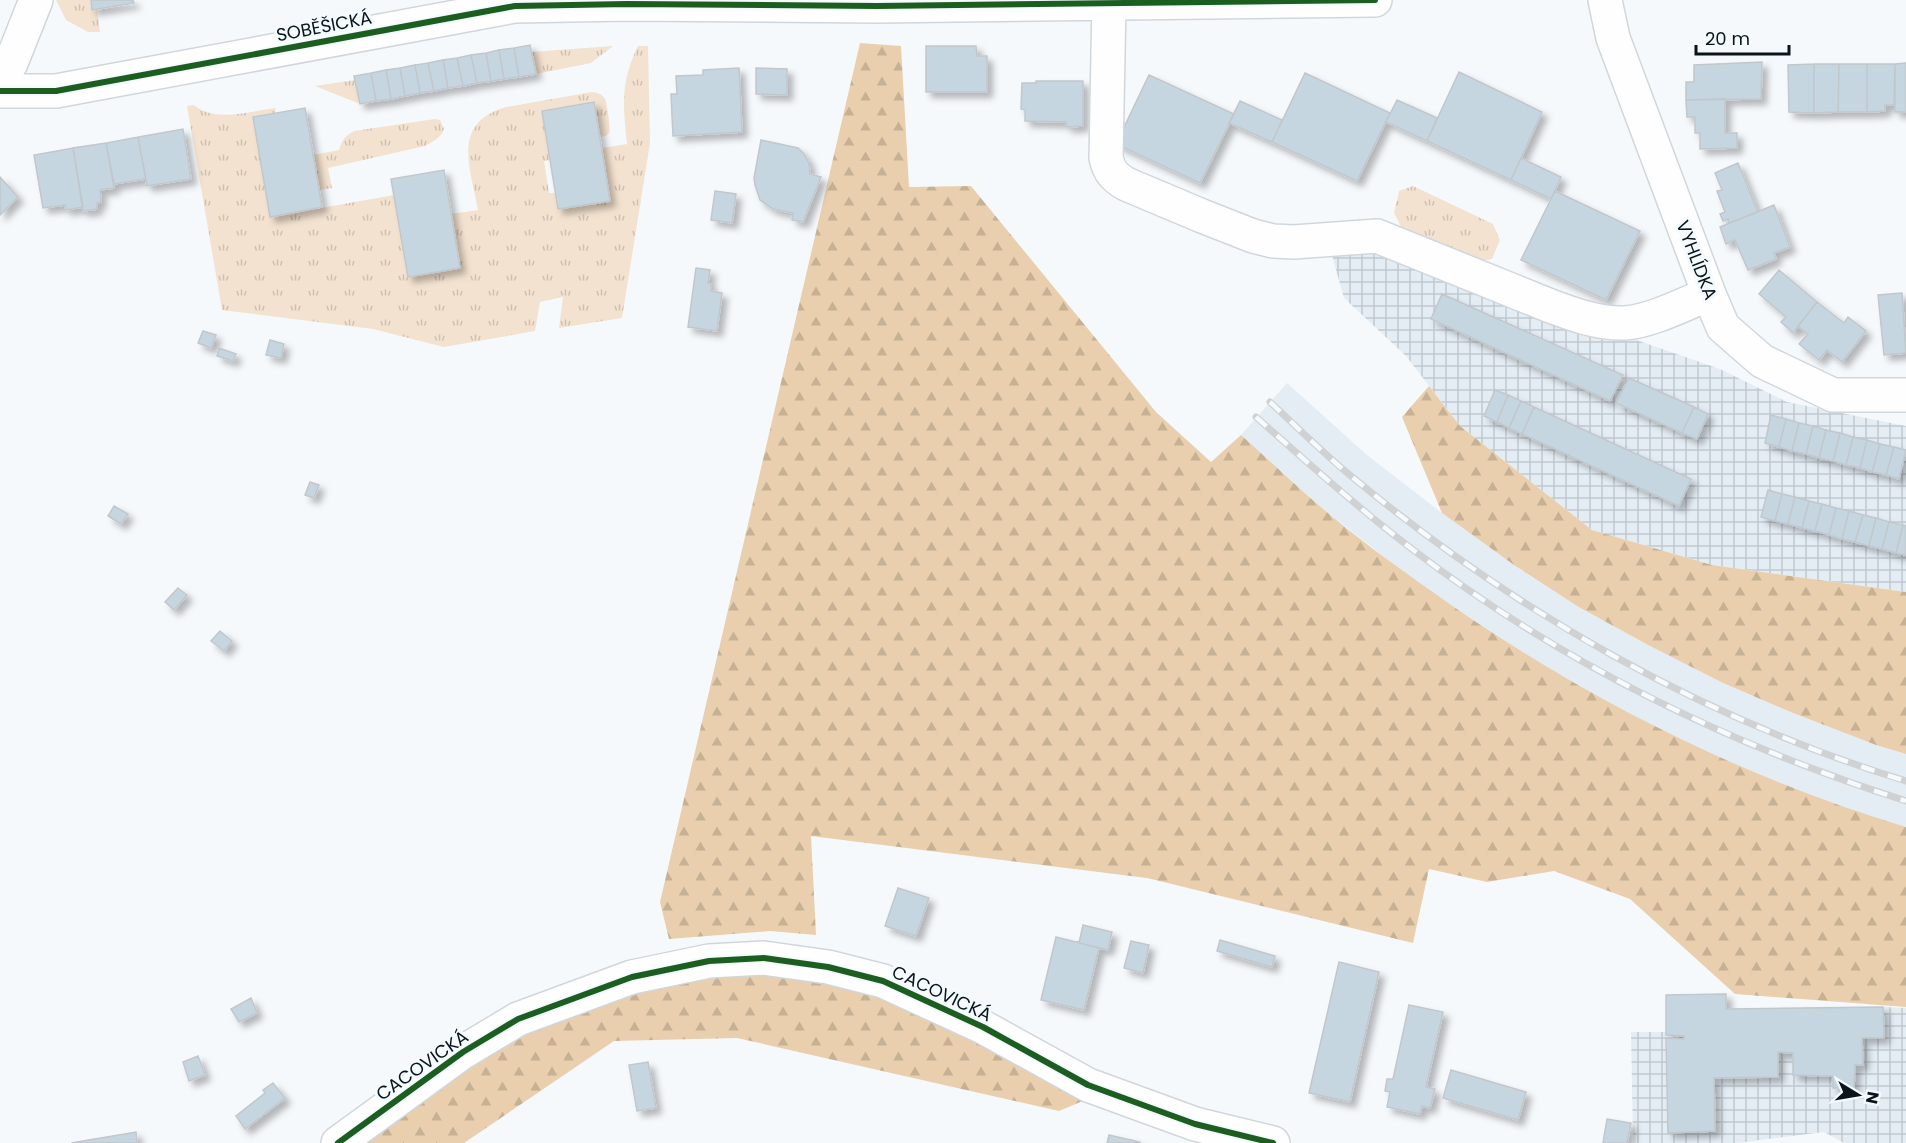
<svg xmlns="http://www.w3.org/2000/svg" width="1906" height="1143" font-family="Poppins,sans-serif">
	<style>
		.built { fill: #e4edf4 }
		.industrial { fill: url(#industrial-grid) }
		.grass { fill: url(#grass-tufts) }
		.forest { fill: url(#forest-firs) }
		.building { fill: #c6d6e0; stroke: #c1c7cc; stroke-width: 1.5; filter: url(#shadow) }
		.lines { fill: none; stroke-linecap: round; stroke-linejoin: round }
		.minor-casing { stroke: #d0d7dc; stroke-width: 36 }
		.minor { stroke: #fefeff; stroke-width: 33 }
		.rail-casing { stroke: #d0d1d2; stroke-width: 7 }
		.rail { stroke: #f4fafe; stroke-width: 4.5; stroke-dasharray: 14; stroke-linecap: butt }
		.cycleway-casing { stroke: #f4fafe; stroke-width: 10 }
		.cycleway { stroke: #1b5e20; stroke-width: 6 }
		.labels { text-anchor: middle; dominant-baseline: central; stroke-width: 6; stroke-linejoin: round; paint-order: stroke }
		.street-label { font-size: 18px; fill: #0a151b; stroke: #f4fafe }
	</style>
	<defs>
		<pattern id="industrial-grid" width="8" height="8" patternUnits="userSpaceOnUse" patternTransform="scale(1.5)"><rect width="8" height="8" fill="#e4edf4"/><path d="M0 4h8M4 0v8" fill="none" stroke="#c2cad1"/></pattern>
		<pattern id="grass-tufts" width="24" height="20" patternUnits="userSpaceOnUse" patternTransform="scale(1.5)"><rect width="24" height="20" fill="#f3e2cf"/><path d="M3 7l-1-3M5 7V3M7 7l1-3M15 17l-1-3M17 17v-4M19 17l1-3" fill="none" stroke="#cfc1b1"/></pattern>
		<pattern id="forest-firs" width="22" height="20" patternUnits="userSpaceOnUse" patternTransform="scale(1.5)"><rect width="22" height="20" fill="#e9cfad"/><path d="M5 1l3.5 6h-7zM16 11l3.5 6h-7z" fill="#c6b194"/></pattern>
		<filter id="shadow"><feDropShadow dx="5.5" dy="5.5" stdDeviation="3" flood-color="#0004"/></filter>
	</defs>
	<rect width="100%" height="100%" fill="#f6f9fc"/>
	<!-- built -->
	<path class="built" d="M1287,383L1367,455L1442,513L1514,565L1577,606L1648,645L1723,683L1793,713L1876,745L1906,754V827L1853,811L1767,778L1694,746L1615,707L1542,666L1475,622L1400,569L1323,509L1241,435Z"/>
	<!-- industrial -->
	<path class="industrial" d="M1383,241L1472,283L1720,369L1787,402L1906,426V592L1712,565L1592,530L1460,426L1406,356L1344,298L1329,245Z
		M1726,994V1009L1883,1007L1906,1008V1143H1844L1824,1132L1737,1143H1633L1631,1032H1666V995Z"/>
	<!-- grass -->
	<path class="grass" d="M56,0H91L92,10H97L100,32H88L66,20Z
		M613,46L591,63L536,74L531,52Z
		M638,46H648L650,143L622,318L559,328L563,297L540,302L535,331L444,347L373,329L222,310L187,106L194,105C214,123 251,111 276,108L275,113L253,117L271,217L394,195L408,277L460,268L451,214L478,210C470,167 451,123 506,107L592,92C598,93 602,94 605,99C607,103 611,129 609,133C606,137 604,136 600,137L594,102L542,111L550,160L544,161L549,193H555L558,209L610,201L602,148L627,144C623,105 620,83 638,46Z
		M355,80L360,104L315,86Z
		M435,119L440,120L444,129C441,138 432,142 425,146L328,168L332,188L319,190L313,155L339,150C342,140 345,136 354,131Z
		M1413,186L1493,224L1500,240L1492,259L1470,263L1404,232L1394,213L1399,191Z"/>
	<!-- forest -->
	<path class="forest" d="M860,43L901,46L909,187L971,186L1156,412L1211,462L1241,435C1268,459 1294,484 1322,508C1356,537 1393,564 1430,590C1575,694 1735,775 1906,827V1007L1735,994L1630,899L1554,871L1487,882L1429,869L1413,943L1147,878L811,836L816,935L770,931L669,939L660,902Z
		M1429,386L1460,426L1592,530L1712,565L1906,592V754L1876,745L1793,713L1723,683L1648,645L1577,606L1514,565L1442,513L1402,417Z
		M694,974L819,975L976,1034L1090,1098L1059,1111L737,1038L614,1041L464,1143H368L477,1059L583,1005Z"/>
	<!-- building -->
	<path class="building" d="M91,0H133L134,3L92,10Z
		M530,45L536,74L519,77L514,48Z
		M926,46H976L977,56H987V92H926Z
		M514,48L519,77L504,79L499,50Z
		M499,50L504,79L491,81L486,53Z
		M486,53L491,81L477,83L471,55Z
		M471,55L477,83L463,86L457,58Z
		M457,58L463,86L448,88L443,60Z
		M443,60L448,88L434,91L428,63Z
		M1762,62L1761,99L1686,100V82H1694V65Z
		M428,63L434,91L420,93L415,65Z
		M1906,63V112H1895V64Z
		M1814,64V113L1789,112L1788,65Z
		M1814,64H1839L1838,112L1814,113Z
		M1839,64H1867V112H1838Z
		M1867,64H1895L1894,105H1885V111L1867,112Z
		M415,65L420,93L405,96L400,68Z
		M400,68L405,96L391,99L386,70Z
		M739,68L742,132L673,136L671,94H677L676,76L703,75V70Z
		M756,68L787,69V95L756,94Z
		M386,70L391,99L376,101L371,73Z
		M1459,72L1542,112L1511,180L1427,141Z
		M371,73L376,101L360,104L354,76Z
		M1305,73L1390,113L1357,181L1272,142Z
		M1149,75L1234,114L1200,183L1116,144Z
		M1036,81H1083V126L1067,127L1066,122L1025,121V110L1021,109L1022,83H1036Z
		M1725,99V133H1737V148L1700,149V133H1695V117H1687L1686,100Z
		M1397,100L1437,118L1427,141L1386,122Z
		M1240,101L1282,120L1272,142L1229,123Z
		M594,102L610,201L558,209L542,111Z
		M305,108L322,207L270,217L253,117Z
		M183,129L191,179L147,186L138,137Z
		M138,137L146,179L114,184L106,143Z
		M761,140L798,148L804,154L809,163L810,174L821,177L803,222L792,220L793,213L773,209L760,200L755,185L754,178Z
		M106,143L114,188L100,190L101,202L97,203V209L83,211L73,148Z
		M73,148L83,207L66,210L65,205L43,208L34,155Z
		M1521,158L1561,177L1551,199L1511,180Z
		M1738,163L1758,212L1729,223L1728,219L1723,221L1720,214L1725,212L1717,191L1722,190L1715,173Z
		M444,170L460,268L408,277L391,179Z
		M0,177L18,197L0,215Z
		M715,191L736,194L732,223L711,220Z
		M1555,191L1640,231L1606,300L1521,260Z
		M1774,205L1790,247L1774,253L1776,259L1748,270L1735,240L1726,244L1720,227Z
		M696,268L710,270L708,283L711,284V291L722,293L717,331L688,327Z
		M1779,270L1817,302L1793,333L1781,322L1786,317L1759,294Z
		M1902,293L1906,353L1884,355L1878,295Z
		M1442,294L1623,375L1610,401L1431,319Z
		M1817,302L1844,323L1848,317L1866,331L1842,362L1827,350L1819,360L1799,344L1808,334L1798,326Z
		M203,331L216,335L211,348L198,343Z
		M270,340L284,344L281,358L266,355Z
		M219,348L236,354L233,361L217,356Z
		M1629,378L1694,407L1682,433L1616,403Z
		M1495,390L1508,395L1497,422L1484,416Z
		M1508,395L1521,401L1509,428L1497,422Z
		M1521,401L1534,407L1522,434L1509,428Z
		M1534,407L1691,479L1679,506L1522,434Z
		M1694,407L1708,414L1697,439L1682,433Z
		M1771,415L1786,419L1779,447L1765,443Z
		M1786,419L1799,423L1792,451L1779,447Z
		M1799,423L1813,426L1806,454L1792,451Z
		M1813,426L1826,430L1819,458L1806,454Z
		M1826,430L1840,433L1833,461L1819,458Z
		M1840,433L1853,437L1846,465L1833,461Z
		M1853,437L1867,440L1860,468L1846,465Z
		M1867,440L1880,444L1872,472L1860,468Z
		M1880,444L1894,447L1886,475L1872,472Z
		M1894,447L1906,450L1899,479L1886,475Z
		M310,482L319,485L314,498L305,495Z
		M1768,490L1782,494L1775,521L1761,517Z
		M1782,494L1795,497L1788,524L1775,521Z
		M1795,497L1809,501L1802,528L1788,524Z
		M1809,501L1822,504L1815,531L1802,528Z
		M1822,504L1836,508L1829,535L1815,531Z
		M114,506L128,514L121,524L108,516Z
		M1836,508L1849,511L1842,539L1829,535Z
		M1849,511L1863,515L1855,542L1842,539Z
		M1863,515L1876,518L1869,546L1855,542Z
		M1876,518L1889,522L1882,549L1869,546Z
		M1889,522L1903,525L1896,553L1882,549Z
		M1903,525L1906,526V555L1896,553Z
		M178,588L187,595L174,610L165,602Z
		M220,631L232,641L224,651L211,641Z
		M898,888L929,898L916,936L885,926Z
		M1083,925L1112,932L1108,950L1079,943Z
		M1056,937L1076,942L1079,941V943L1099,948L1084,1010L1041,1000Z
		M1220,940L1275,956L1272,967L1217,951Z
		M1131,941L1149,945L1143,973L1124,968Z
		M1339,962L1379,972L1350,1102L1309,1093Z
		M1726,994V1009L1883,1007L1884,1038H1862L1863,1065H1855L1854,1088H1833V1076L1793,1075V1053L1778,1052V1077L1714,1078L1715,1131L1668,1133L1666,1038L1684,1039V1036L1666,1035V995Z
		M251,998L257,1013L239,1022L231,1009Z
		M1409,1005L1443,1012L1426,1087L1435,1089L1430,1108L1422,1106L1420,1114L1387,1107L1390,1092L1385,1091L1387,1079H1393Z
		M198,1056L205,1075L189,1081L183,1062Z
		M648,1062L656,1108L637,1111L629,1065Z
		M1451,1070L1526,1092L1518,1120L1443,1098Z
		M273,1083L285,1098L245,1129L236,1116L265,1093L263,1090Z
		M1607,1119L1631,1123L1627,1143H1603Z
		M136,1132L137,1143H71Z
		M1109,1135L1140,1142V1143H1107Z"/>
	<g class="lines">
		<!-- minor casing -->
		<g class="minor-casing">
			<path id="minor" d="M1605,0L1613,38L1709,294L1723,327L1762,361L1833,395H1906
				M1109,3L1106,158C1109,171 1114,177 1126,184L1202,216L1253,236L1273,241L1294,242L1377,236L1548,305C1572,314 1598,324 1625,323C1652,321 1684,304 1709,294
				M0,82L11,63L36,0
				M0,91H56L515,6L627,4L877,6L1375,0
				M338,1143L463,1052L518,1019L632,977L709,961L764,958L828,967L883,981L983,1027L1088,1085L1195,1124L1273,1143"/>
		</g>
		<!-- minor -->
		<use href="#minor" class="minor"/>
		<!-- rail casing -->
		<g class="rail-casing">
			<path id="rail" d="M1270,402C1297,427 1323,453 1351,476C1514,611 1703,719 1906,781
				M1256,417C1307,462 1358,508 1412,549C1560,662 1729,745 1906,801"/>
		</g>
		<!-- rail -->
		<use href="#rail" class="rail"/>
		<!-- cycleway casing -->
		<g class="cycleway-casing">
			<path id="cycleway" d="M0,91H56L515,6L627,4L877,6L1375,0
				M338,1143L463,1052L518,1019L632,977L709,961L764,958L828,967L883,981L983,1027L1088,1085L1195,1124L1273,1143"/>
		</g>
		<!-- cycleway -->
		<use href="#cycleway" class="cycleway"/>
	</g>
	<g class="labels">
		<!-- street labels -->
		<g class="street-label">
			<text transform="translate(324 26) rotate(-11)">SOBĚŠICKÁ</text>
			<text transform="translate(1697 260) rotate(69)">VYHLÍDKA</text>
			<text transform="translate(942 993) rotate(25)">CACOVICKÁ</text>
			<text transform="translate(422 1065) rotate(-35)">CACOVICKÁ</text>
		</g>
	</g>
	<!-- north arrow -->
	<g transform="translate(1858 1095) rotate(101)" stroke="#f4fafe" stroke-width="4.5" paint-order="stroke">
	<path d="M0-4.5L10 22L0 15L-10 22Z" fill="#0a151b"/>
	<text y="-9" font-size="16" font-weight="bold" text-anchor="middle" fill="#0a151b">N</text>
	</g>
	<!-- scale -->
	<path d="M1696 45v9h93v-9" fill="none" stroke="#0a151b" stroke-width="3"/>
	<text x="1705" y="45" font-size="18" fill="#0a151b" stroke="#f4fafe" stroke-width="4.5" paint-order="stroke">20 m</text>
</svg>
